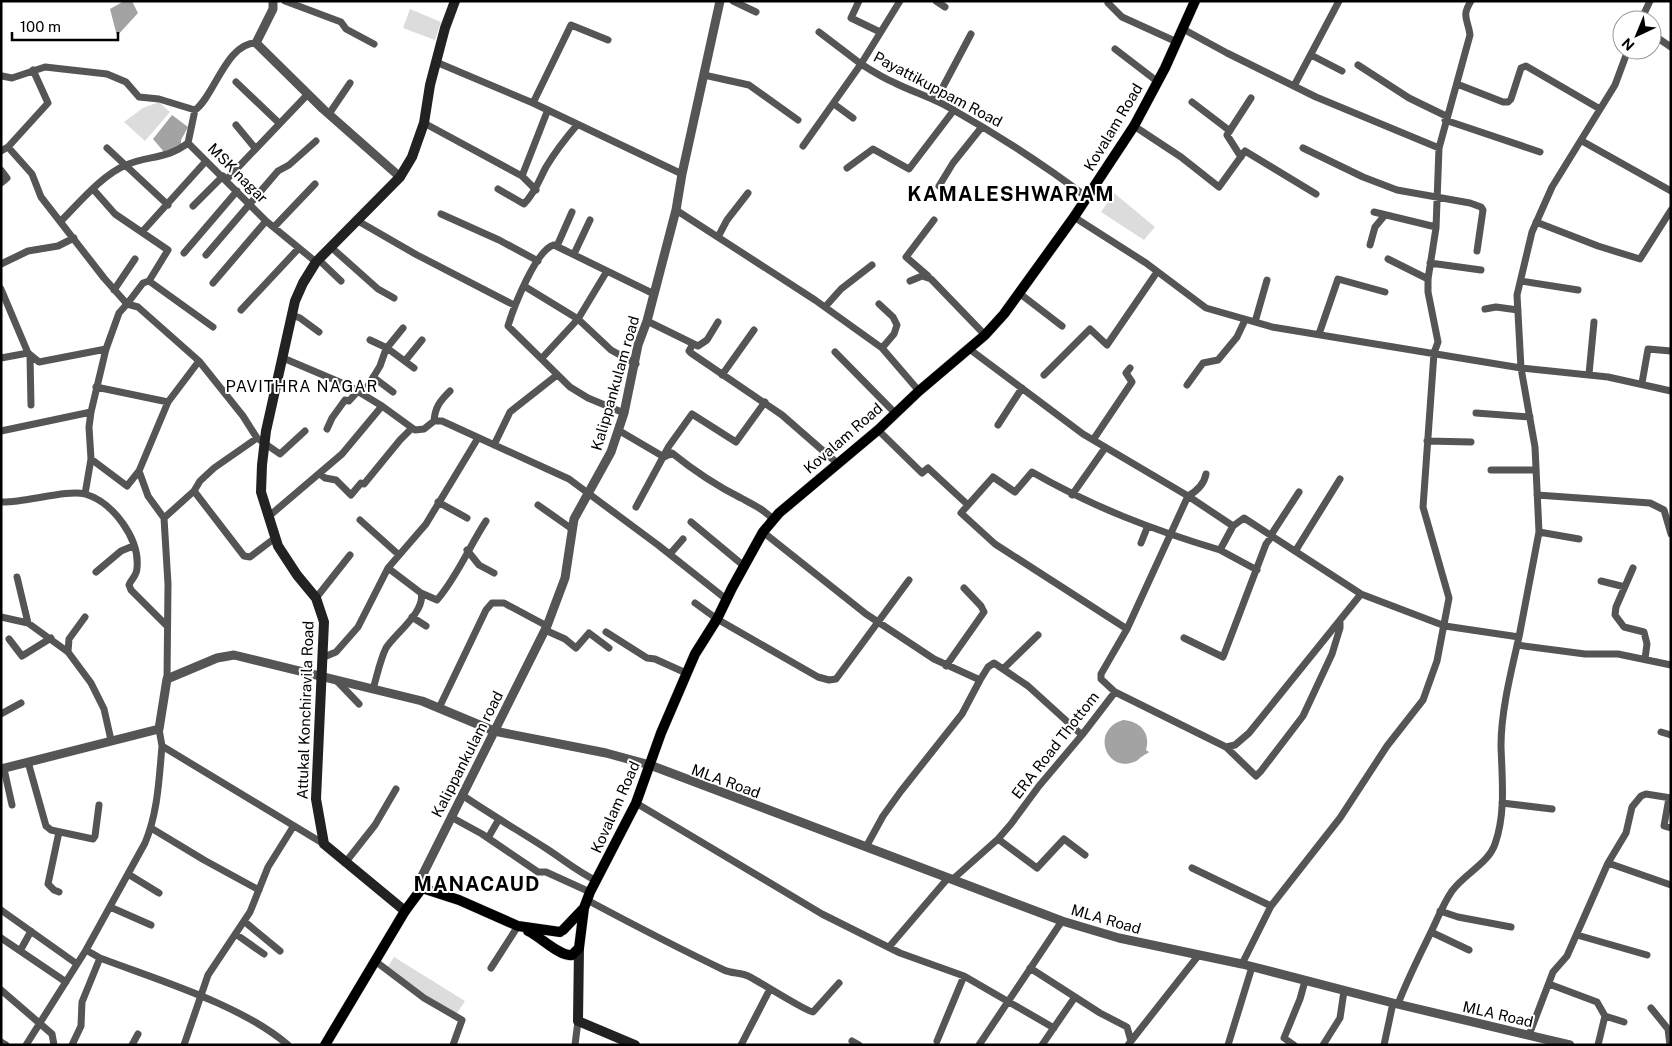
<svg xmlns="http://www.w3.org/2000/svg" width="1672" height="1046" font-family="'Public Sans',sans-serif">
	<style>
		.green { fill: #dcdcdc }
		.water { fill: #a3a3a3 }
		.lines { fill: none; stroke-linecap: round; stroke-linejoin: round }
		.primary-casing { stroke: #dbdbdb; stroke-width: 11 }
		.minor { stroke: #555; stroke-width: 7 }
		.tertiary { stroke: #555; stroke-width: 9 }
		.secondary { stroke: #222; stroke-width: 10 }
		.primary { stroke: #000; stroke-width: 10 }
		.labels { text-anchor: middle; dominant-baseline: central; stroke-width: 4; stroke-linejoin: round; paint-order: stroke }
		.street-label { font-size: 15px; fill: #000; stroke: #fff }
		.neighbourhood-label { font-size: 16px; letter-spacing: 1px; fill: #000; stroke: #fff }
		.district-label { font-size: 20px; font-weight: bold; letter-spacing: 1px; fill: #000; stroke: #fff }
	</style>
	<rect width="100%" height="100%" fill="#fff"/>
	<!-- green -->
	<path class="green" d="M410,9L441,22L435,40L403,28Z
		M159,102L170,112L145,141L124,122L143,108Z
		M1114,193L1155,227L1144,240L1101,212Z
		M394,957L465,1001L455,1016L385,971Z"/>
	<!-- water -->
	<path class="water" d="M124,1H132L138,13L117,36L110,9Z
		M172,115L188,127L181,140V145L164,152L153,139Z
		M1123,720C1140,721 1151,733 1146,750L1149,752C1147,754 1145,754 1143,756C1140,757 1138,761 1134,762C1106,773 1090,730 1123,720Z"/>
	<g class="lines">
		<!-- primary casing -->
		<g class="primary-casing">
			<path id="primary" d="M563,930L584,908L590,892L636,803L661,733L695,654L717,619L732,588L763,532L779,513L878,430L919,391L985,335L1004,314L1074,217L1134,126L1165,68L1195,1
				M528,931C541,937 560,957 572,955L579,948L584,908
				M325,1045L405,911L422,888L459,900L518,926L560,932"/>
		</g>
		<!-- minor -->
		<path class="minor" d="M285,1L341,22L346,29L374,44
			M733,1L756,12
			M859,1L851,18L880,32
			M900,1L861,64C872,71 883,78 895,83C913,92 933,98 950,108C998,135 1043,164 1088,198
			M936,1L945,7
			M1108,3L1122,17L1177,42
			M1641,20L1650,1
			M1183,29L1227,53L1316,97L1439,148
			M1652,34L1671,47
			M1115,49L1158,82
			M1311,55L1342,71
			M436,62L533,103L682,174
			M1358,65L1409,98L1446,116
			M704,75L749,85L798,120
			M2,76L12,78L45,67L107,74L126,82L139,97L159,99L195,110C214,97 226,43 256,43
			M236,82L279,123
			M1457,84L1503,102H1508L1511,99L1521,68L1526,66L1600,109
			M1294,86L1339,1
			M936,100L971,34
			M1192,102L1230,131
			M533,103L571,25L608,40
			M834,104L853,118
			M329,114L350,83
			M1445,120L1540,152
			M424,123L522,176L547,112
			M236,125L255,148
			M1134,126L1181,157L1219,187L1245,151L1316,194
			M1582,141L1671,191
			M188,143L195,110
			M803,146L861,64L819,32
			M8,147L32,174L41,197L104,278L127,304L143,283L149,281L168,250L115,214L93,189
			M107,148L168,205
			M1303,148L1363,177L1397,190L1470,203L1481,207L1483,210L1477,251
			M1,151L8,147L48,103L33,70
			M1241,157L1227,135L1251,98
			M847,168L873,149L909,169L954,110
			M1,170L7,178L1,183
			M522,176L536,190
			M226,180L308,94
			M939,186L953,163L981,128
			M498,189L524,204C536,191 538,182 546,167C555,152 565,139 577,125
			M193,206L223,176
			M676,210L815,300L882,348L919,391
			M1374,212L1436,227
			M441,214L499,240L538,261
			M1074,217L1146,263L1206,308L1272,327L1521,368L1608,377L1671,391
			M61,221C79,203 102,175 126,165C148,155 166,160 188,143L266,221L316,262
			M358,221L417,255L514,305
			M1536,222L1598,246L1640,259L1671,210
			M274,227L315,184
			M142,232L206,161
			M718,237L727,220L748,193
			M1370,245L1375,227L1385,215
			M557,246L572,212
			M332,248L378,289L394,298
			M184,253L237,191
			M574,254L590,220
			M206,255L278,171L289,165L316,141
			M1388,259L1428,279
			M319,260L341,281
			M1430,263L1481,270
			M1,264L28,251L58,246L74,238
			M928,276L906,257L934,220
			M149,281L213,327
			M910,281L922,276L931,279L985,335
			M1521,281L1578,290
			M213,283L266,221
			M524,286L578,319L611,350L636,364
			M1,289L28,353L39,362L106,349
			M114,290L135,259
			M1019,293L1062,326
			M879,304L893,317L897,325L894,334L882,348
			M825,307L841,289L872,265
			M1485,309L1496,307L1518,310
			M241,310L299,248
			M292,315L300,318L319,332
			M647,321L698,346L707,340L718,322
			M1255,322L1267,280
			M1319,334L1338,279L1385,292
			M370,340L387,348L414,368
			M693,344L689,351L691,353L782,415L837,463
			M968,348L1083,434L1188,496L1233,526
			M835,352L895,413
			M30,356L31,405
			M1,358L28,353
			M283,358L349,386L382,406L415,430L424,429L434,421H442L569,479L658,545L726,599
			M542,358L578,319L607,271
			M405,361L422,340
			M1589,374L1594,322
			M722,375L754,330
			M1044,375L1090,329L1107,345L1157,272
			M373,377L393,392
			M1642,383L1648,349L1671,351
			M1187,385L1203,363L1218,360L1237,337L1245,320
			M96,387L168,402
			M363,394L380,366L386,349L403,328
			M624,413L588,398L570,387L508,326C513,309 536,249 554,245L654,294
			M1476,413L1530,417
			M434,421C435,407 440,401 450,391
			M998,425L1022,388
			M327,429L332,418L345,400L349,401L358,391
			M618,430L664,457L672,453C693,470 717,486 741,498C754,505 763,509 774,520
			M878,430L922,473L928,468L968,505
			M1,431L91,412
			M1093,440L1132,382L1126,373L1130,368
			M1427,441L1471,442
			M494,445L510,412L557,375
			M91,459L127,486L139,471
			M1491,470H1536
			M320,474L325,478L336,480L351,495L361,483L364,484L400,440L412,428
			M194,491L244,556L250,557L275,538
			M85,494L91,459L89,427L91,412L106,349L119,313L127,304L138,307L199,361L243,416L257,438L280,454L305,431
			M1072,495L1105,448
			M1537,495L1650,503L1664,510L1671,534
			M1,502C24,503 68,489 85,494C113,502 140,539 137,568C137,576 131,579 129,585L131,590L167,626
			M438,502L467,518
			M538,505L572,529
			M636,507L669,446L692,414L736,442L765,402
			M268,517L342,454L382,406
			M164,518L194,491L200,481L214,468L257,438
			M360,520L399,555
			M691,522L744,566
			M763,532L866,614L934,659L980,680L988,667L994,663L1028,686L1082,735
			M1539,532L1579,539
			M1271,535L1299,492
			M1141,543L1147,528
			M467,550L479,565L494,573
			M1220,550L1257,570
			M1296,550L1340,479
			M670,554L683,539
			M1633,568L1616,607L1615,615L1624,627L1644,632L1647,644L1645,659
			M96,572L121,551L133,546
			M17,577L28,623
			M1601,581L1625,587
			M421,593L437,600C457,577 469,547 486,521
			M316,598L350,555
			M695,603L717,619L818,677L829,680L836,679L909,580
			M1,617L28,623L68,652L91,683L104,709L111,740
			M412,617L426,626
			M1127,629L995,544L961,513L993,477L1015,492L1032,472C1093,507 1153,530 1220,550L1233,526L1244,518L1361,594L1445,626L1519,637L1539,532L1535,447L1521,368L1517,295L1532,232L1552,187L1615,85L1628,50
			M545,630L565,639L576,648L589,633L609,648
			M606,632L647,658L655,659L686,673
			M1184,638L1223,657L1266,544L1272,536
			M9,639L22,656L51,638
			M1517,645L1585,654H1618L1671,665
			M68,652L69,639L85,617
			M324,657L336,652L358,627L388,568L426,524L478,438
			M946,666L984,612L981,606L964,588
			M1003,669L1038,635
			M167,679L168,584L164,518L148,496L139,471L168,402L199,361
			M336,680L359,704
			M373,689C377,676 380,660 386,648C395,634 426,611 421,593L388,568
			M1115,692L1101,679V674L1127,629L1188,496C1197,491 1204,485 1206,474
			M439,708L486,610L492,603H504L547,626
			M1,714L21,703
			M159,729L162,746L324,844
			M1661,732L1671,735
			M1226,747L1256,776L1261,771L1303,716L1332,654L1340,628V620
			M28,762L46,826L51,830L93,839L95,836L99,805
			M4,769L12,805
			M462,795C490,814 519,831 547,849C564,860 578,872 597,881
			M1669,798L1664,826L1671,828
			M636,803L822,914L900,953L964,976L1054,1028
			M1502,803L1552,809
			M451,817L482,834L538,872H546L590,892
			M151,828L204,860L259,890
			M488,838L499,819
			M998,839L1037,868L1064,839L1085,855
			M866,847L883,816L901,791L962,714L980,680
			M345,863L375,825L396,789
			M1608,863L1671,885
			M1192,868L1271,906
			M128,874L159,893
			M953,879L998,839L1011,824L1039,786L1082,735L1115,692L1226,747L1235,745L1249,733L1361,594
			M59,892L54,890L48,884L59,832
			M587,900C632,924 678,948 724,970C732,974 742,972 750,977C760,982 807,1012 813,1012L839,983
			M110,907L151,925
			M1,910L77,964
			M1440,911L1458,917L1511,927
			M245,922L280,951
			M1431,932L1469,950
			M237,935L264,954
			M1577,935L1647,955
			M1,938L66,982
			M889,947L948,878
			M86,950L100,958C158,980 242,1005 288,1045
			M20,951L31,931
			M375,961L424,998L462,1020L453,1045
			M1242,964L1271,906L1340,818L1387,746L1423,700L1437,661L1449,598L1423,507L1434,353L1438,342L1428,292V279L1436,228L1439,148L1470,35C1468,19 1461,17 1471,1
			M491,968L518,926
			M1030,968L1100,1013L1127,1027L1131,1041L1128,1045
			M1549,984L1597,1002L1605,1016L1624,1022
			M1,990L52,1034L54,1045
			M1398,1004C1408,978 1419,957 1431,932C1438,918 1443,904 1452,891C1464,874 1488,864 1495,844C1506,813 1502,779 1501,746C1501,711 1511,672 1519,637
			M1651,1008L1668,1029L1670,1045
			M1529,1035L1553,972L1567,956L1608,863L1626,833L1632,807L1641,796L1646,794L1671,798
			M852,1041L859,1045
			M937,1041L964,976
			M1131,1041L1198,956
			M1,1042L6,1045
			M26,1045L86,950L145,843C158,812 159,779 162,746
			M72,1045L81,1026L82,1002L100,958
			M132,1045L138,1034
			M184,1045L208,975L250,912L268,867L293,827
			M575,1045L578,1021
			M741,1045L770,989
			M979,1045L1062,921
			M1042,1045L1075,997
			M1228,1045L1252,967
			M1294,1045L1284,1038L1300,999L1305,981
			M1323,1045L1340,1018L1344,991
			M1384,1045L1393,1003
			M1598,1045L1605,1016"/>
		<!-- tertiary -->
		<path class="tertiary" d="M273,1V9L256,43L323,109L400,177
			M1,769L159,729L167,679L217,658L234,655L422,701L494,731L606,753L650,765L1062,921L1119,938L1242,964L1393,1003L1570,1045
			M422,888V876L547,626L565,578L574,519L611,452L624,413L638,345L647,321L676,210L682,174L720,1"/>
		<!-- secondary -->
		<path class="secondary" d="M405,911L324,844L316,799L324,622L316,598L297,575L278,546L261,492L262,465L266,431L295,301L303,283L316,262L400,177L412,157L424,123L430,85L445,28L455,1
			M579,948L578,1021L635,1045"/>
		<!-- primary -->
		<use href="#primary" class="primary"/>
	</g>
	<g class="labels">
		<!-- street labels -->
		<g class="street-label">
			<text transform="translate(938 89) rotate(28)">Payattikuppam Road</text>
			<text transform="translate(1113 127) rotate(-59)">Kovalam Road</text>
			<text transform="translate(238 173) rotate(45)">MSK nagar</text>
			<text transform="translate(615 383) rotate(-74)">Kalippankulam road</text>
			<text transform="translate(843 438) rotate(-41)">Kovalam Road</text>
			<text transform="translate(305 710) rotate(-88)">Attukal Konchiravila Road</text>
			<text transform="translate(1055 745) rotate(-52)">ERA Road Thottom</text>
			<text transform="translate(467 754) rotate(-63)">Kalippankulam road</text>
			<text transform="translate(726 781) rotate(20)">MLA Road</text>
			<text transform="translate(615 807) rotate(-66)">Kovalam Road</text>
			<text transform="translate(1106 919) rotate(16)">MLA Road</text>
			<text transform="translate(1498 1014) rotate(13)">MLA Road</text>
		</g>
		<!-- neighbourhood labels -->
		<g class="neighbourhood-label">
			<text x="302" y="386">PAVITHRA NAGAR</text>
		</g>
		<!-- district labels -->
		<g class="district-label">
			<text x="1011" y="194">KAMALESHWARAM</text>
			<text x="477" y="884">MANACAUD</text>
		</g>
	</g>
	<!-- border -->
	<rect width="1672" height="1046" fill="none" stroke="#000000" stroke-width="5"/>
	<!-- north arrow -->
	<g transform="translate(1637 35) rotate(224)"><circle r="24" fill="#ffffff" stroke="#999999"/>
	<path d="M0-4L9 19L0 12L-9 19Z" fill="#000000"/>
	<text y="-8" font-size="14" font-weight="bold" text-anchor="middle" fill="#000000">N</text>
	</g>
	<!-- scale -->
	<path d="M12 32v8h106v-8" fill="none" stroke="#000000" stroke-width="2.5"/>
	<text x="20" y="32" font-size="15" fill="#000000" stroke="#ffffff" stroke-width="4" paint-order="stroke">100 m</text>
</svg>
